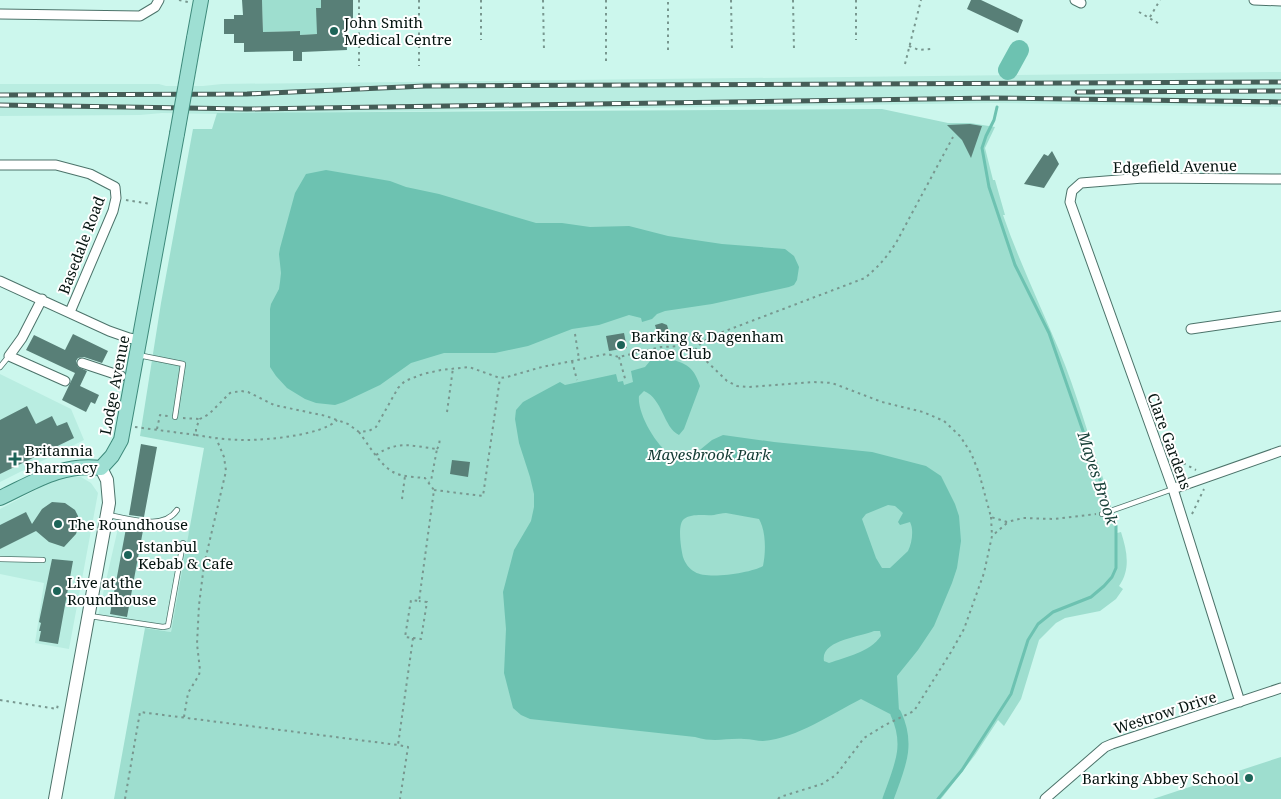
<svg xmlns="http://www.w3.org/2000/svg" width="1281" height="799" font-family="'Noto Serif',serif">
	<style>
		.built { fill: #b9ede1 }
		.green { fill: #9edecf }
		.water { fill: #6dc2b1; fill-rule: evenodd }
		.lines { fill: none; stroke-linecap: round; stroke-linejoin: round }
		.stream { stroke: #6dc2b1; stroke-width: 3 }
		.canal { stroke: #6dc2b1; stroke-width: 11 }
		.river { stroke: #6dc2b1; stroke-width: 20 }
		.building { fill: #587f77 }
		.lane-casing { stroke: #4c736a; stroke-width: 6 }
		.street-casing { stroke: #4c736a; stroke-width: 11 }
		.secondary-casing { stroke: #4c736a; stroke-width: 14 }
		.primary-casing { stroke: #3e8a7b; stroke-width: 16 }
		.path { stroke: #78978f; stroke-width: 2; stroke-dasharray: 2.5 4; stroke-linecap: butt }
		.lane { stroke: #fff; stroke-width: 4.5 }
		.street { stroke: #fff; stroke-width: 9 }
		.secondary { stroke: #fff; stroke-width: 12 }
		.primary { stroke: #9edfd3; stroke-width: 14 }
		.rail-casing { stroke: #455d57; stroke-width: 5 }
		.rail { stroke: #fff; stroke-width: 3; stroke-dasharray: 9; stroke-linecap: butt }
		.primary-bridge-casing { stroke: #3e8a7b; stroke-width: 16; stroke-linecap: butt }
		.primary-bridge { stroke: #9edfd3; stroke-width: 14 }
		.poi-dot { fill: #1d6458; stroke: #fff; stroke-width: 2 }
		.labels { text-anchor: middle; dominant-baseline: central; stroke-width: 4; stroke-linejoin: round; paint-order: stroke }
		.poi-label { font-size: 15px; fill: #051410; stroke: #fff; text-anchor: start }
		.street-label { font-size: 15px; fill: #051410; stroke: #fff }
		.park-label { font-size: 15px; font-style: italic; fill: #133b34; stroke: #fff }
		.water-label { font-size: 16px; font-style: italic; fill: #1a423a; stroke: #fff }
	</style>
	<rect width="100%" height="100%" fill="#ccf7ed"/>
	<!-- built -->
	<path class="built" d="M1281,72V107L992,103L217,114L162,113L140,115L0,116V84H159L166,86H203L222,84Z
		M0,374L71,409L84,440L0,482Z
		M71,476L81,477L91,483L98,493L69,649L35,643L44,583L0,574V509L58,478Z
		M121,515L190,528L171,632L97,620Z"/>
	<!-- green -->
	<path class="green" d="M262,0H321V8H316L320,34L300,35L299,31L263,32Z
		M882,109L948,123H970L995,127L985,148L993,180H995L1005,215H1003C1019,261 1040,305 1059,350C1077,393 1089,439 1105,484L1100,486L1117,533L1121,532C1127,551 1131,569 1119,586L1123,589L1116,599L1100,611L1065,618L1056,623L1039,640L1021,699L1004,726L998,720L975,755L941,799H114L145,628L171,632L204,448L140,436L161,303L193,129H212L217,113Z
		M1281,757V799H1153Z"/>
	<!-- water -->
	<path class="water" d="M326,170L390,181L406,187L439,194L536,223H562L590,227L629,226L668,236L722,244L785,249L794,256L799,267L797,280L794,285L789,287L712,304L665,311L657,314L652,319L642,322L641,318L629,315L599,325L572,329L528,346L495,353H444L411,363L380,385L344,402L335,405L316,403L305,399L287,388L276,376L270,367V309L271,304L279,289L280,282L281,273L279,254L280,248L295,193L306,174Z
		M663,357C684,363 693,364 700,386L684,429L679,435C663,427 663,399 644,391L639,396C637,413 656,446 671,455C677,459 683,459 690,458L712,440L723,435L774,442L872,452L926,466L941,476L955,504L959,516L961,541L957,568L952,583L934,626L918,650L897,676L899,711L892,715L861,699C831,714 798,738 763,741C757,741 751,739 744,739C724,738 716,743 695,737L530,719L521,715L513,708L504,673L506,629L503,592L514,550L531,521L534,507V494L530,477L519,443L515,419L516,410L523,402L560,382L565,385L616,374L618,382L623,381L624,385L633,382L631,371L645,367L650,361ZM888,505L895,506L903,513L898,522L900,525L910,522C914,530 912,543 908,551L890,568H882L876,558L862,519L866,514ZM726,513L759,519C766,531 766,552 763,566C751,573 707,580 695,572C689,569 685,563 683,557C681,549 677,524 684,519C693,513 704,516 714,515C718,514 722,513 726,513ZM874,631H880L881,636C870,652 846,657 829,663L824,661C820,640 861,637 874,631Z"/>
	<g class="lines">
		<!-- stream -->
		<path class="stream" d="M938,799L962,770L1011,694L1028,640L1038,624L1053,612L1091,597L1104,586L1112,577L1116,568V526L1049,333L1015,265L989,187L982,148L986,136L994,120L997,107"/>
		<!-- canal -->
		<path class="canal" d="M888,799C899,768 911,746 896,714"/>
		<!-- river -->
		<path class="river" d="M1008,70L1019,50"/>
	</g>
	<!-- building -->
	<path class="building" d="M242,0H262L263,32L300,31V35L317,34L316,8H321V0H353V28H346L347,50L302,52V61H293V51L244,52V43H234V34H224V19H234V15H243Z
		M971,0H981L1023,20L1018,33L967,9Z
		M970,124L982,126L971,158L962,140L947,125Z
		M1052,151L1059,164L1044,188L1024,184L1044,154L1048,156Z
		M662,323L667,325L670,335L667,341L660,342L655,325Z
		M624,333L627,348L609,351L606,336Z
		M73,334L108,351L102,363L84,357L78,358L76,361L78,367L87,371L80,386L99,395L95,404L91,402L86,412L62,400L75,373L26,350L34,335L65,350Z
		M27,406L36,424L52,416L57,426L67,422L74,438L0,474V420Z
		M141,444L157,447L144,517L129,515Z
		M452,460L470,462L468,477L450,474Z
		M52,502L65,503L75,510L78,516V528L76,534L64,547L49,542L36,531L0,549V525L26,512L32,524L42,509Z
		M127,523L144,525L127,617L110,614Z
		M52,559L73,561L58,644L39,641L41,631H39L41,623L39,622Z"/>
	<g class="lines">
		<!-- lane casing -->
		<g class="lane-casing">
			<path id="lane" d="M138,355L183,364L175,417
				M0,367L9,356
				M1102,514L1173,489
				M108,515C129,518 163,531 177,510
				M0,559L43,560
				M90,616L163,627L168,626L183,543"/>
		</g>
		<!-- street casing -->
		<g class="street-casing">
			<path id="street" d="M1075,0L1081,3
				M1254,0L1281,1
				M0,14L140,16L155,7L159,0
				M0,165H56L90,174L115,187L116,198L113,211L70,312
				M0,281L109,331L129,338L139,340
				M42,299L22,338L9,356L65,381
				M1191,329L1281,316
				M82,363L121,376
				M1173,489L1281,451
				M1240,702L1173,489L1070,202L1072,191L1081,183L1143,178L1281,179
				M1045,799L1105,747L1112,744L1281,688"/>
		</g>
		<!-- secondary casing -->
		<g class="secondary-casing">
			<path id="secondary" d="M55,799L109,503L107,480L101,468"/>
		</g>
		<!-- primary casing -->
		<g class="primary-casing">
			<path id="primary" d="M194,38L201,0
				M0,498C34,482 62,463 101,468L112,456L121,440L177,134"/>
		</g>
		<!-- path -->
		<path class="path" d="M179,0L188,2
			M359,0V66
			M419,0V66
			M481,0V40
			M543,0L544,51
			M606,0V65
			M731,0L732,51
			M793,0L794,50
			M856,0V40
			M1139,12L1158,23
			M1150,17L1160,0
			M909,46L919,50L931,49
			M668,50V0
			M905,64L921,0
			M126,200L151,204
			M575,334L579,359
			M695,350L701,343L712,336L865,278C878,267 888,256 897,241L953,137
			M619,357L626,382
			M572,361L577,380
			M447,412L453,368
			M183,418L200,419
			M135,427L196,435V428L200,419L209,414L230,393L241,391L248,392L274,405L326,416L348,424L359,432L369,431L376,427L398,388L405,381L423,374L441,370L469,367L500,378L507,377L542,367L607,354L619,357L661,347L682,346L695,350L727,381L737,386L748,387L814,382L832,383L882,402L923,412L944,421L960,436L971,453L979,473L991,517L1007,522L1023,518L1054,519L1096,514
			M157,429L160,415L168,416
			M359,432C368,444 380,465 393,472C402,477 415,477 425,478L434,490L419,601L411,600L405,637L413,638L398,745L408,747L400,799
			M196,435C213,438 230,440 247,440C267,440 323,435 337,420
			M437,449L439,446L440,437
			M376,455C398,440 412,446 437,449L431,481L429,482
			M1172,457L1196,470
			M434,490L483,496L500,378
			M402,499L405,476
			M1192,514L1204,489
			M991,517L992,536
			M413,638L421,639L427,602L419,601
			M0,700L57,709L58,704
			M184,717L188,693L199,675L200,670L197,644L199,605L204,565L226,471L224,457L216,438
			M125,799L140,712L398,745
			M778,799L780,797L822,784L836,775L864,738L885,725L914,711L951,652L964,629L984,573L992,536L1007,523"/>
		<!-- lane -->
		<use href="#lane" class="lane"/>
		<!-- street -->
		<use href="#street" class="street"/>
		<!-- secondary -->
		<use href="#secondary" class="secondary"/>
		<!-- primary -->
		<use href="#primary" class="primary"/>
		<!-- rail casing -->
		<g class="rail-casing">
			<path id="rail" d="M1077,92L1281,91
				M0,95L247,94L425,86L1281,82
				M0,105L247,109L993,98L1281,102"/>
		</g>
		<!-- rail -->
		<use href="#rail" class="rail"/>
		<!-- primary-bridge casing -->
		<g class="primary-bridge-casing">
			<path id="primary-bridge" d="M177,134L194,38"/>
		</g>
		<!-- primary-bridge -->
		<use href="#primary-bridge" class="primary-bridge"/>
	</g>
	<!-- markers -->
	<g class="poi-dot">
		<circle cx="334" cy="31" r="5"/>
		<circle cx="621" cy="345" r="5"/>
		<path d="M12.5 451.5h5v5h5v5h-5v5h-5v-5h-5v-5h5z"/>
		<circle cx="58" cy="524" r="5"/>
		<circle cx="128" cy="555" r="5"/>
		<circle cx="57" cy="591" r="5"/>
		<circle cx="1249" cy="778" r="5"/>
	</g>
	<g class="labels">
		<!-- poi labels -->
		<g class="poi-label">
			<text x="344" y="22">John Smith<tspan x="344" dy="17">Medical Centre</tspan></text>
			<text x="631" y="336">Barking &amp; Dagenham<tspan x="631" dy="17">Canoe Club</tspan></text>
			<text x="25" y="450">Britannia<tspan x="25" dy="17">Pharmacy</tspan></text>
			<text x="68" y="524">The Roundhouse</text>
			<text x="138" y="546">Istanbul<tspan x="138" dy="17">Kebab &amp; Cafe</tspan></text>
			<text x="67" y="582">Live at the<tspan x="67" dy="17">Roundhouse</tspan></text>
			<text x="1239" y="778" text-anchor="end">Barking Abbey School</text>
		</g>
		<!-- street labels -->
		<g class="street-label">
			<text transform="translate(1175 166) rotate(-1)">Edgefield Avenue</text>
			<text transform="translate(81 245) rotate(-69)">Basedale Road</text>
			<text transform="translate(114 385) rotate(-79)">Lodge Avenue</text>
			<text transform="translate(1170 441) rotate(70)">Clare Gardens</text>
			<text transform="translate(1165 712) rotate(-18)">Westrow Drive</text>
		</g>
		<!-- park labels -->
		<g class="park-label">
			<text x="709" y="454">Mayesbrook Park</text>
		</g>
		<!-- water labels -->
		<g class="water-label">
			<text transform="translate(1098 478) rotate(72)">Mayes Brook</text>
		</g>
	</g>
</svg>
